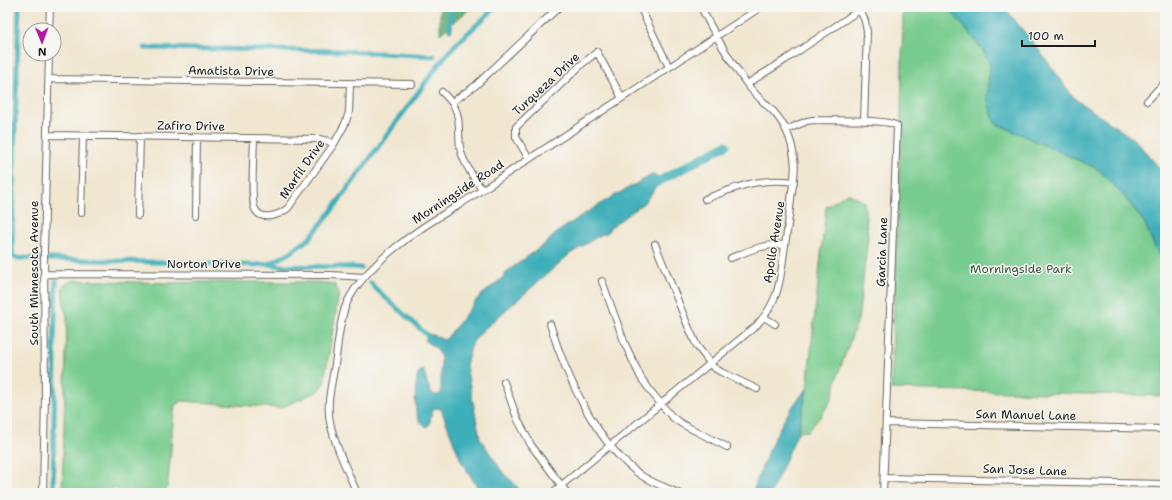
<svg xmlns="http://www.w3.org/2000/svg" width="1172" height="500" font-family="'Shantell Sans',sans-serif">
	<style>
		.green { fill: #78cc8f; stroke: #4a7456 }
		.forest { fill: #62b07a; stroke: #3f664b }
		.water { fill: #3eafb9; stroke: #2d666a }
		.lines { fill: none; stroke-linecap: round; stroke-linejoin: round }
		.canal { stroke: #3eafb9; stroke-width: 5 }
		.river { stroke: #3eafb9; stroke-width: 9 }
		.minor-casing { stroke: #67635b; stroke-width: 8 }
		.minor { stroke: #fff; stroke-width: 6 }
		.labels { text-anchor: middle; dominant-baseline: central; stroke-width: 3; stroke-linejoin: round; paint-order: stroke }
		.street-label { font-size: 12px; fill: #1c1c1c; stroke: #f6f6f2 }
		.park-label { font-size: 12px; fill: #3c5a44; stroke: #f6f6f2 }
	</style>
	<rect width="100%" height="100%" fill="#f6f6f2"/>
	<filter id="ink" filterUnits="userSpaceOnUse"><feTurbulence type="fractalNoise" baseFrequency=".025" numOctaves="2"/><feDisplacementMap in="SourceGraphic" scale="8" xChannelSelector="R" yChannelSelector="G"/><feConvolveMatrix kernelMatrix="1 2 1 2 8 2 1 2 1" color-interpolation-filters="sRGB"/></filter>
	<filter id="wash" filterUnits="userSpaceOnUse"><feTurbulence type="fractalNoise" baseFrequency=".012" numOctaves="4" result="noise"/><feDisplacementMap in="SourceGraphic" scale="16" xChannelSelector="R" yChannelSelector="G"/><feGaussianBlur stdDeviation="0.9" result="paint"/><feColorMatrix in="noise" values="0 0 0 0 0 0 0 0 0 0 0 0 0 0 0 0 0 1.4 0 .05"/><feComposite in="paint" operator="in"/></filter>
	<g filter="url(#wash)">
		<rect width="100%" height="100%" fill="#f1e7d1"/>
		<!-- green -->
		<path class="green" d="M903,7H948L982,49L990,64L987,98L995,123L1098,169L1123,195L1144,222L1165,270V396L891,389L901,117Z
			M848,193L864,202L868,238L858,320L838,374L832,399L820,417L808,431L798,432L807,389L826,207Z
			M72,280L171,283L197,282H318L334,284L339,293L324,383L317,392L280,408L182,401L175,405C171,434 171,464 166,493H120L115,488L101,493H62L67,317L64,306L62,287Z"/>
		<!-- forest -->
		<path class="forest" d="M440,7H472L440,34Z"/>
		<!-- water -->
		<path class="water" d="M948,7H1004L1035,45L1075,99L1135,140L1164,173L1165,270L1144,222L1123,195L1098,169L995,123L987,98L990,64L982,49Z
			M652,175H656L661,181L645,202L611,227L607,233L600,235L570,254L483,330L473,342L470,350L466,365L480,438L503,473L517,486L521,493H481L461,461L441,409L435,408L433,409L429,425L427,427C422,425 418,420 417,415C414,407 415,380 419,372C420,371 422,369 423,368C426,377 427,388 434,395L441,394V358L437,349L425,341L427,335C432,333 438,337 443,340L446,339L479,297L501,279L509,270L545,244L556,233L569,224L605,201Z
			M807,389L798,432L771,493H752C766,457 779,418 807,389Z"/>
		<g class="lines">
			<!-- canal -->
			<path class="canal" d="M19,7L13,189L12,256L17,258L255,265L267,264L275,261L291,252L309,239L330,213L439,64L455,45L496,7
				M450,30L451,7
				M145,48L343,51L434,56
				M268,264L282,266L352,267L361,268
				M371,283L376,289L427,335
				M53,493L55,359L54,347L56,281"/>
			<!-- river -->
			<path class="river" d="M650,186L726,145"/>
		</g>
	</g>
	<g filter="url(#ink)">
		<g class="lines">
			<!-- minor casing -->
			<g class="minor-casing">
				<path id="minor" d="M640,7L669,67
					M860,10L865,21L867,32L864,121
					M49,30L50,7
					M49,79L412,84
					M747,84L785,60L864,7
					M442,92C446,96 451,101 454,106C462,120 457,137 461,152C465,166 474,178 482,190
					M1147,101L1165,82
					M452,102L475,86L559,7
					M786,130L807,121L813,120C828,121 888,118 897,126L883,493
					M48,135L319,139L328,141L334,144
					M254,138C254,151 250,200 255,209C261,222 280,215 288,208L334,144L345,124L349,112L350,84
					M529,159L516,137V127L582,64L597,52L622,98
					M705,199C737,187 759,177 794,182
					M81,213L83,136
					M138,215L140,136
					M196,215L197,137
					M655,244L688,326L697,346L713,367L721,372L757,389
					M731,258C748,251 765,243 785,245
					M44,274L331,275L364,277
					M602,281L625,344L641,378L652,393L672,417L682,424L727,447
					M764,317L775,324
					M550,324C566,376 596,444 642,476C653,483 667,488 678,493
					M504,382L517,418L531,445L567,493
					M886,423L1165,429
					M884,478L1165,484
					M43,493L45,397L44,250L49,54
					M357,493C347,470 335,446 330,422C326,404 332,382 335,364C338,345 339,323 346,305C363,265 422,226 459,205L761,7
					M552,493L756,326C781,299 780,279 785,245C788,227 790,209 792,191C794,180 796,168 794,158C792,141 785,124 773,111C764,102 754,94 746,83C729,59 714,34 701,7"/>
			</g>
			<!-- minor -->
			<use href="#minor" class="minor"/>
		</g>
	</g>
	<g class="labels">
		<!-- street labels -->
		<g class="street-label">
			<text transform="translate(231 71) rotate(1)">Amatista Drive</text>
			<text transform="translate(546 84) rotate(-43)">Turqueza Drive</text>
			<text transform="translate(191 126) rotate(1)">Zafiro Drive</text>
			<text transform="translate(302 169) rotate(-55)">Marfil Drive</text>
			<text transform="translate(458 192) rotate(-33)">Morningside Road</text>
			<text transform="translate(774 242) rotate(-81)">Apollo Avenue</text>
			<text transform="translate(882 252) rotate(-88)">Garcia Lane</text>
			<text x="204" y="264">Norton Drive</text>
			<text transform="translate(34 273) rotate(-90)">South Minnesota Avenue</text>
			<text transform="translate(1026 415) rotate(1)">San Manuel Lane</text>
			<text transform="translate(1025 470) rotate(2)">San Jose Lane</text>
		</g>
		<!-- park labels -->
		<g class="park-label">
			<text x="1021" y="269">Morningside Park</text>
		</g>
	</g>
	<!-- margin -->
	<rect width="1172" height="500" fill="none" stroke="#f6f6f2" stroke-width="24"/>
	<!-- north arrow -->
	<g transform="translate(42 42) rotate(179)"><circle r="19" fill="#f6f6f2" stroke="#9f9f9c"/>
	<path d="M0-3L7 15L0 10L-7 15Z" fill="#b5179e"/>
	<text y="-6" font-size="11" font-weight="bold" text-anchor="middle" fill="#1c1c1c">N</text>
	</g>
	<!-- scale -->
	<path d="M1022 40v6h73v-6" fill="none" stroke="#1c1c1c" stroke-width="2"/>
	<text x="1028" y="40" font-size="12" fill="#1c1c1c" stroke="#f6f6f2" stroke-width="3" paint-order="stroke">100 m</text>
</svg>
